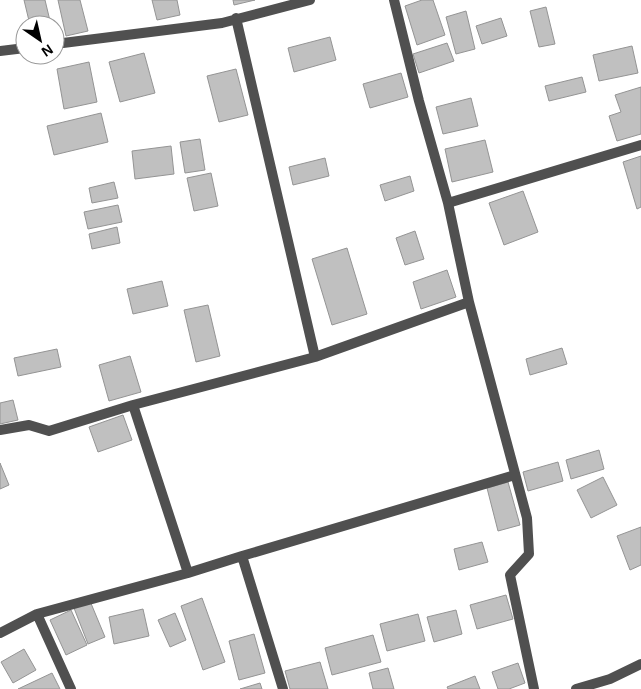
<svg xmlns="http://www.w3.org/2000/svg" width="641" height="689" font-family="Helvetica,sans-serif">
	<style>
		.building { fill: #c0c0c0; stroke: #949494 }
		.lines { fill: none; stroke-linecap: round; stroke-linejoin: round }
		.street { stroke: #505050; stroke-width: 10 }
	</style>
	<rect width="100%" height="100%" fill="#fff"/>
	<!-- building -->
	<path class="building" d="M24,0H45L51,25H30Z
		M58,0H80L88,31L66,36Z
		M152,0H177L180,15L157,20Z
		M233,0H255L234,5Z
		M422,0H433L445,35L417,45L405,6Z
		M546,7L555,44L539,47L530,11Z
		M466,11L475,49L456,54L446,17Z
		M501,18L507,36L482,44L476,26Z
		M330,37L336,60L294,72L288,48Z
		M447,43L454,61L419,73L413,54Z
		M632,46L638,73L599,81L593,55Z
		M144,53L155,93L120,102L109,62Z
		M89,62L97,102L64,109L57,69Z
		M236,69L248,115L219,122L207,76Z
		M401,73L408,97L370,108L363,84Z
		M582,77L586,92L549,101L545,86Z
		M641,87V134L617,141L609,116L621,112L615,95Z
		M471,98L478,126L443,134L436,107Z
		M101,113L108,142L54,155L47,126Z
		M200,139L205,170L185,173L180,142Z
		M485,140L493,172L452,182L445,149Z
		M171,146L174,174L135,179L132,151Z
		M641,156V207L637,209L623,162Z
		M325,158L329,176L293,185L289,167Z
		M211,173L218,206L194,211L187,178Z
		M410,176L414,191L385,201L380,185Z
		M114,182L118,198L92,203L89,188Z
		M523,191L538,232L504,245L489,203Z
		M118,205L122,222L88,229L84,212Z
		M117,227L120,243L92,249L89,234Z
		M415,231L424,259L405,265L396,238Z
		M347,248L367,314L332,325L312,259Z
		M447,270L456,297L421,309L413,282Z
		M162,281L168,306L133,314L127,289Z
		M208,305L220,356L196,362L184,310Z
		M562,348L567,364L530,375L526,359Z
		M57,349L61,367L18,376L14,358Z
		M130,356L141,392L109,401L99,365Z
		M13,400L18,420L0,424V403Z
		M123,415L132,440L98,452L89,427Z
		M599,450L604,469L571,479L566,460Z
		M558,462L563,481L528,491L523,472Z
		M0,463L9,485L0,489Z
		M603,477L617,505L591,518L577,490Z
		M508,482L520,525L498,531L487,488Z
		M641,527V565L630,570L617,536Z
		M482,542L488,562L459,570L454,549Z
		M506,595L513,619L477,629L470,605Z
		M202,598L225,662L203,670L181,606Z
		M90,601L105,637L88,644L74,608Z
		M143,609L149,636L114,644L109,617Z
		M71,610L87,645L66,655L50,620Z
		M456,610L462,634L434,642L427,617Z
		M175,613L186,640L170,647L158,620Z
		M418,614L425,641L387,651L380,624Z
		M254,634L265,673L239,680L229,641Z
		M373,635L381,662L332,675L325,648Z
		M24,649L36,670L13,683L1,662Z
		M320,662L328,689H290L285,671Z
		M518,663L525,683L509,689H498L492,672Z
		M388,668L394,689H373L369,673Z
		M52,673L60,689H18Z
		M475,676L480,689H448L447,687Z
		M260,683L262,689H240Z"/>
	<g class="lines">
		<!-- street -->
		<path class="street" d="M394,0L419,101L448,203L469,302L527,518L529,554L510,575L534,689
			M236,18L315,357
			M55,44L222,23L310,0
			M0,51L25,48
			M448,203L641,145
			M133,405L188,573L242,556L283,689
			M0,430L29,425L49,431L133,405L315,357L469,302
			M242,556L515,475
			M37,614L188,573
			M0,633L37,614L71,689
			M576,689L610,679L641,664"/>
	</g>
	<!-- north arrow -->
	<g transform="translate(40 40) rotate(146)"><circle r="24" fill="#ffffff" stroke="#999999"/>
	<path d="M0-4L9 19L0 12L-9 19Z" fill="#000000"/>
	<text y="-8" font-size="14" font-weight="bold" text-anchor="middle" fill="#000000">N</text>
	</g>
</svg>
